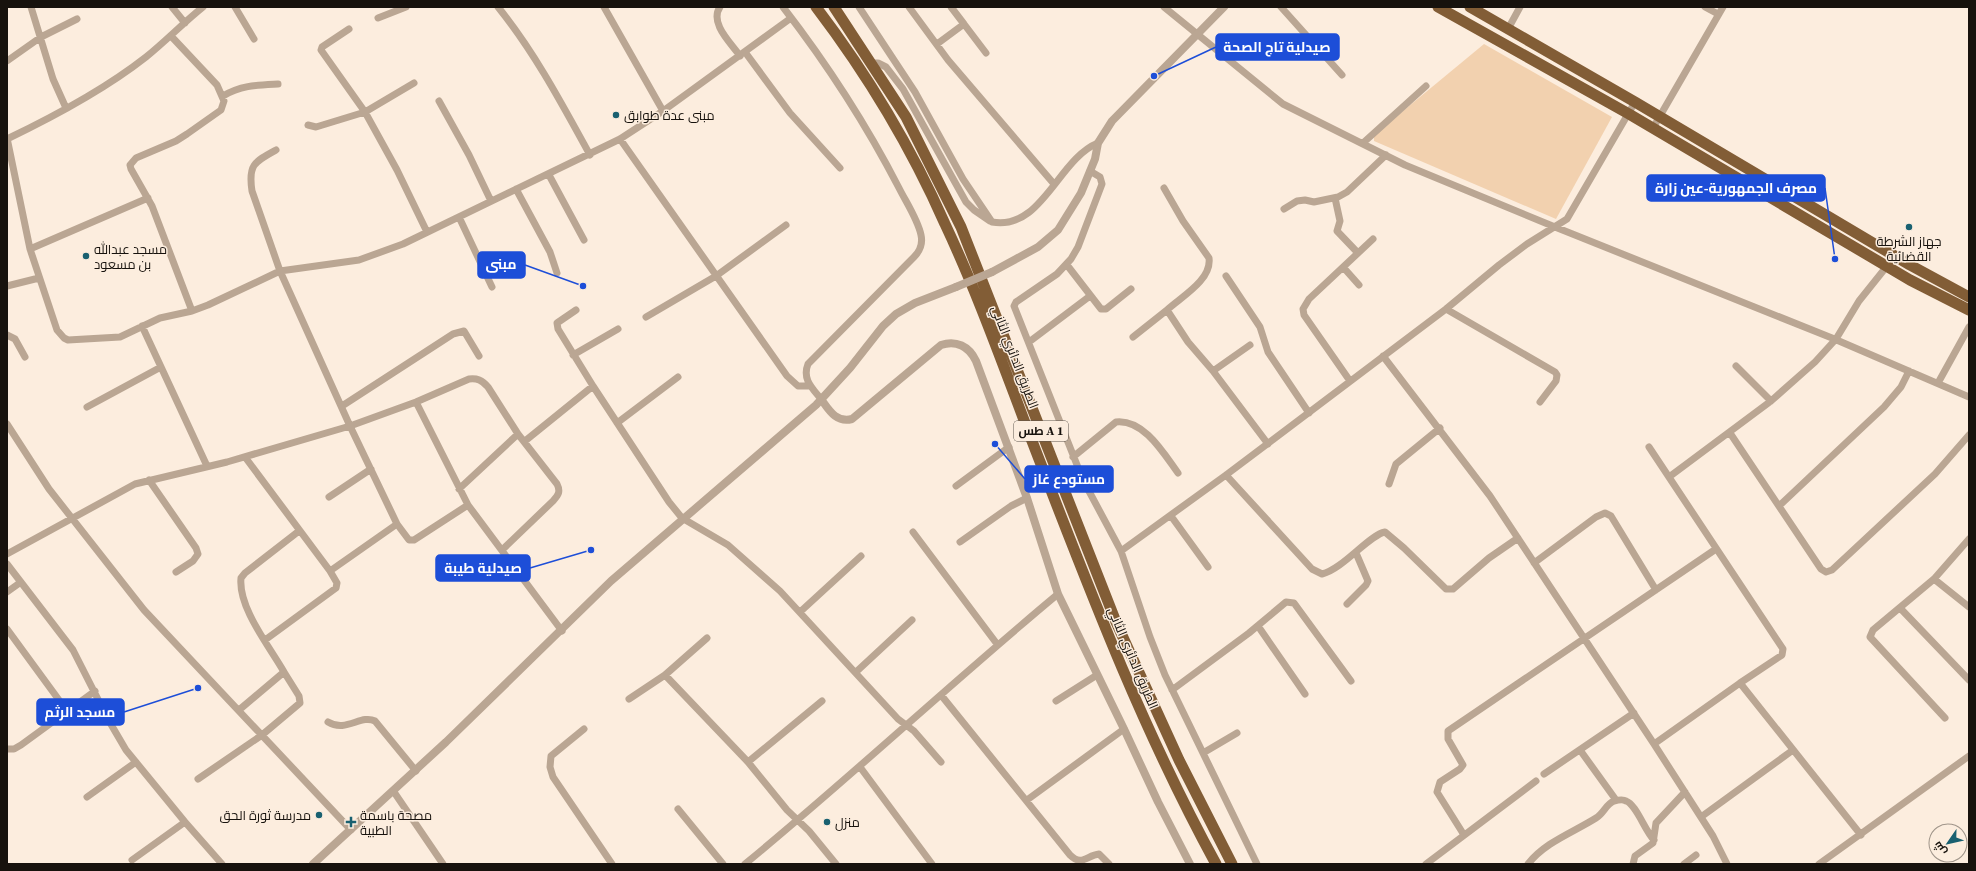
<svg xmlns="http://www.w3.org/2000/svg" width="1976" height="871" font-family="'Source Serif 4',Cairo,serif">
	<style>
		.grass { fill: #f2d1af }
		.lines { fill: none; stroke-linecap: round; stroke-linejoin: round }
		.minor { stroke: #baa693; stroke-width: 7 }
		.tertiary { stroke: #baa693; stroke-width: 8 }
		.trunk { stroke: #825d36; stroke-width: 11 }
		.tertiary-bridge { stroke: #baa693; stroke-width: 8 }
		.poi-dot { fill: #196070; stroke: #fcedde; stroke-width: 1.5 }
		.labels { text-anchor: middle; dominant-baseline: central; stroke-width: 3; stroke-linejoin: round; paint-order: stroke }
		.shield { fill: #fcedde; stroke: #5c544c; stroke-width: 1 }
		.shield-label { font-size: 12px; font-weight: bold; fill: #17120d }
		.poi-label { font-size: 13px; fill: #17120d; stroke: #fcedde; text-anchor: start }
		.street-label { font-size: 13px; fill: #17120d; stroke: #fcedde }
		.leader { fill: none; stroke: #1d4ed8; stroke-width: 1.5 }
		.callout-dot { fill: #1d4ed8; stroke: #fcedde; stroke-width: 1.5 }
		.callout { fill: #1d4ed8; stroke: #1d4ed8; stroke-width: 1.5 }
		.callout-label { font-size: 14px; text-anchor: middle; font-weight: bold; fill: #fff }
	</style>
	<rect width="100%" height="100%" fill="#fcedde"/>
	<!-- grass -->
	<path class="grass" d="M1484,44L1612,117L1556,219L1374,141V135Z"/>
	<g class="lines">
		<!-- minor -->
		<path class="minor" d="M31,7L53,79L66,108
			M172,7L185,23
			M235,7L254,39
			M498,7C535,53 562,104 590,155
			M604,7L663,111
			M720,7C709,23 731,43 740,56
			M783,7C827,64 866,124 899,188C906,202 918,220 921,235C923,244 920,251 914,257L808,364C802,379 812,388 821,399
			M859,7L915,92L963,179L992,222C1042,231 1058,159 1098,143
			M909,7L948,60L1054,184
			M1164,7L1283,104L1405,165L1555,227L1832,338L1969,397
			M1281,7L1342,75
			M1705,7L1718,14
			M378,18L406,7
			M964,24L986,53
			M349,29L322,47L321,50L365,112L397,170L427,232
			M1508,29L1520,7
			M171,36L217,85L224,101L221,110L187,134L176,141L136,158L130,165L131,169L152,206L192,311
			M937,44L964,24L951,7
			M745,52L790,113L840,168
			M7,61L41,37L77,19
			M872,63H878L886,67L903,89L966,202L974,210L990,221
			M223,96C241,85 258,85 278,84
			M439,101L469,155L491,201
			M308,125L316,127L365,112L414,83
			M1653,128L1723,7
			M7,138L30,249L57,330L64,338L68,340L120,337L160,318L192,311L208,305L280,271L359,260L403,244L620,139L663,111L791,18
			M7,139C55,116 104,90 146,57C166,41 183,23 203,7
			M620,139L787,376L798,386H810
			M1363,143L1426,86
			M276,150C254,162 248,165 252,191L280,271L350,426L397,524L409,540H414L468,505
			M1090,171L1100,177L1102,184L1078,247L1071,259L1057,274L1016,302L1014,306L1083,480L1121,551L1150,637L1165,675L1257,864
			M549,175L584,240
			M1164,188L1183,221L1209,258C1212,280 1181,297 1167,310
			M516,189L550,252L557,273
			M1335,198L1340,221L1337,231L1358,253
			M1284,209L1297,201L1305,200L1314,202L1338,197L1347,192L1386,155
			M459,217L492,287
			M30,249L148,198
			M1067,265L1101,309H1106L1131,289
			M1343,267L1359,285
			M1226,276L1260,327L1268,352L1309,413
			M7,286L39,278
			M1446,309L1555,372L1557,375L1556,381L1540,402
			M576,310L557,323L558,329L593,386L669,502L682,518L728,545L780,591L898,719L914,731L941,762
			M646,317L716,276L786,225
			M142,326L207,466
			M7,335L15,339L25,357
			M1133,337L1167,310L1188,342L1213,371L1268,444
			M1029,342L1090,296
			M573,355L618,329
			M1383,356L1490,496L1654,744L1713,836L1727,864
			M1736,366L1771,401
			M1213,371L1250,345
			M1350,381L1304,315L1303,309L1309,299L1373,239
			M1938,383L1969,327
			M416,402L468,505L562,631
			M342,406L453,334L464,331L479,356
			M87,407L161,367
			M617,423L678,377
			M7,424L49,489L144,610L351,830
			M1730,433L1821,569L1826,572L1832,570L1935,474L1969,435
			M525,441L593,386
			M1649,447L1783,649L1782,655L1740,683
			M245,457L330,571L397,524
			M1073,457L1116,422C1144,419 1164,454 1178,473
			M1226,475L1312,569L1322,574C1343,569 1369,535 1385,532L1404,548L1446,589H1453L1489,558L1518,538
			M1669,477L1771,401L1815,362L1836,339L1859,301L1895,256
			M149,480L196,548L198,554L193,561L176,572
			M1389,484L1396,464L1440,428
			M956,486L1009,447
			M459,489L518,434
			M329,497L371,469
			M1779,506L1884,407L1901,387L1909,371
			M1171,516L1208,567
			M913,532L997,644
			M960,542L1011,506L1027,498
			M1121,551L1226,475L1446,309L1499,265L1527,244L1567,219L1635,102
			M7,554L135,484L227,462L350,426L416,402L469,379C477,378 482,380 488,387L518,434L557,484C561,492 558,495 553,501L502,550
			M1534,563L1596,517L1605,513L1611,516L1656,590
			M7,564L73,650L109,721L126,750L185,822L222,864
			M1934,579L1969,607
			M7,592L21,582
			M1347,604L1366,585L1368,581L1356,553
			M1900,608L1969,680
			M800,612L861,556
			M1258,626L1305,694
			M7,629L67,711
			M265,640L336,588L337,583L330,571
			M856,672L912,620
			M665,675L748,762L787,810L809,831L836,864
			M1172,690L1249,633L1286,602L1294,603L1351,681
			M941,695L1070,855C1082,867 1087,855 1099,854L1109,864
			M629,699L665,675L707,638
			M1056,701L1097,675
			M239,710L284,672C270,647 238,608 241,578L245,573L299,531
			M1945,718L1870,637L1873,630L1934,579L1969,539
			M328,722C346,733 361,714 375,721L416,771
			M584,729L551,756L550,767L553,777L612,864
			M1654,744L1740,683L1861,835
			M7,749H14L21,745L95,691
			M1580,750L1616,800
			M1203,753L1237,733
			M748,762L822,701
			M860,767L932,864
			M1544,774L1634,713
			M198,779L262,735L300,703L299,696L284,672
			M394,792L443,864
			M87,797L136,762
			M1027,800L1124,729
			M678,809L723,864
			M1701,817L1793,750
			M1464,835L1437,792L1440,782L1460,769L1463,765L1448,739V731L1716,549
			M132,860L185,822
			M745,864C852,776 952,682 1058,594
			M1426,864L1536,781
			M1528,864C1545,842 1574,832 1596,818C1604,813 1606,804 1614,801C1618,800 1623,799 1626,801C1636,804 1645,831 1654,840
			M1633,864L1635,856L1653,843L1656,823L1685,792
			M1684,864L1696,855
			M1819,864L1969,756"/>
		<!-- tertiary -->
		<path class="tertiary" d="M992,272L1038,247L1058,230L1081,193L1095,159L1098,143L1112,121L1224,7
			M821,399C829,410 836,423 852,419L941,345C956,340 969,346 976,361L1027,498L1058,594L1124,729L1158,802L1190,864
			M313,864L446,742L611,581L816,405L850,368L883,326L896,314L915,303L956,287"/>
		<!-- trunk -->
		<path class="trunk" d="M816,7C867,74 911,147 945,224C978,294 1004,368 1032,441C1088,586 1141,727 1216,864
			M834,7L906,117L961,227L1116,622L1179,760L1232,864
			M1438,7L1629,114L1910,280L1969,310
			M1470,7L1635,102L1910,265L1969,297"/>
		<!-- tertiary-bridge -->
		<path class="tertiary-bridge" d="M956,287L992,272"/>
	</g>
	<!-- markers -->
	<g class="poi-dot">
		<circle cx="616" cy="115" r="4"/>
		<circle cx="1909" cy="227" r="4"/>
		<circle cx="86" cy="256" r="4"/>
		<circle cx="319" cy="815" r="4"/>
		<path d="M349 816h4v4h4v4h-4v4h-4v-4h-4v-4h4z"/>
		<circle cx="827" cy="822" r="4"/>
	</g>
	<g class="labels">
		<!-- shield labels -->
		<rect class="shield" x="1014" y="421" width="54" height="20" rx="3"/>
		<g class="shield-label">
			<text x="1041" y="431">طس A 1</text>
		</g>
		<!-- poi labels -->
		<g class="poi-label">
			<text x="624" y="115">مبنى عدة طوابق</text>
			<text x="1909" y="241" text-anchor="middle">جهاز الشرطة<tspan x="1909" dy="15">القضائية</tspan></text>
			<text x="94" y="249">مسجد عبدالله<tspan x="94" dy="15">بن مسعود</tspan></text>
			<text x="311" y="815" text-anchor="end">مدرسة ثورة الحق</text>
			<text x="360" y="815">مصحة باسمة<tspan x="360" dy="15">الطبية</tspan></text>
			<text x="835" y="822">منزل</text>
		</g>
		<!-- street labels -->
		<g class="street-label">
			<text transform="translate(1015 357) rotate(69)">الطريق الدائري الثاني</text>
			<text transform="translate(1133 658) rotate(67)">الطريق الدائري الثاني</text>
		</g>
	</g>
	<!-- callouts -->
	<path class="leader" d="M1154 76L1216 47M1835 259L1825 188M583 286L525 265M995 444L1025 479M591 550L530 568M198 688L124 712"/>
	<g class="callout-dot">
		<circle cx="1154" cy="76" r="4"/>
		<circle cx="1835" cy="259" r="4"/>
		<circle cx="583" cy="286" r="4"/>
		<circle cx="995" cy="444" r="4"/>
		<circle cx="591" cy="550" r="4"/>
		<circle cx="198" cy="688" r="4"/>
	</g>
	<g class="callout">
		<rect x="1216" y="34" width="123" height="26" rx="4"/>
		<rect x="1647" y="175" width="178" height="26" rx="4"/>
		<rect x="478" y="252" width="47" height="26" rx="4"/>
		<rect x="1025" y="466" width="88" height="26" rx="4"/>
		<rect x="436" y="555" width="94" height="26" rx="4"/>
		<rect x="37" y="699" width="87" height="26" rx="4"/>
	</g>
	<g class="callout-label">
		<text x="1277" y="52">صيدلية تاج الصحة</text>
		<text x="1736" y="193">مصرف الجمهورية-عين زارة</text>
		<text x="501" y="269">مبنى</text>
		<text x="1069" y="484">مستودع غاز</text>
		<text x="483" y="573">صيدلية طيبة</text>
		<text x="80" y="717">مسجد الرثم</text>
	</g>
	<!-- border -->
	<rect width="1976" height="871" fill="none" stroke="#17120d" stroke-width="16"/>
	<!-- north arrow -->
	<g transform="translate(1948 843) rotate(236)"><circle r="19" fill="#fcedde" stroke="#a0958a"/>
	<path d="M0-3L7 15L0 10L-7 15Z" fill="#196070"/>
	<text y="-6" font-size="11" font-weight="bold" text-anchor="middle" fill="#17120d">ش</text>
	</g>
</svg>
